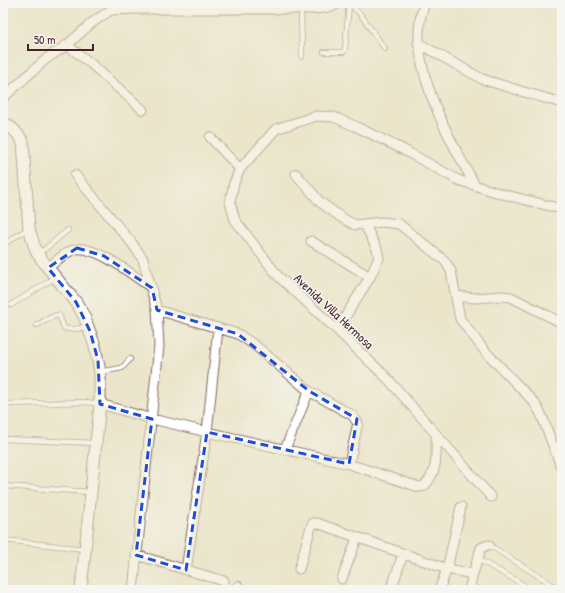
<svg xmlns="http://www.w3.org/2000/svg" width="565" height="593" font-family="'Patrick Hand',sans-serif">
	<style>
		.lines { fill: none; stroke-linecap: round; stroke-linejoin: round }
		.service-casing { stroke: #826563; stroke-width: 6 }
		.minor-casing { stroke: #826563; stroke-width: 11 }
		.tertiary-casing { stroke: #826563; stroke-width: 13 }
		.service { stroke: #fff; stroke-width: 4.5 }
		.minor { stroke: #fff; stroke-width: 9 }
		.tertiary { stroke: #fff; stroke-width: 11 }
		.marked { fill: none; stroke: #1d4ed8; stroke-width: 3; stroke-dasharray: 8 5; stroke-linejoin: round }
		.labels { text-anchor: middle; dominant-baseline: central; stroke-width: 3; stroke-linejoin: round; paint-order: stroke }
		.street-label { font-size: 13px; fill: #4a1f2b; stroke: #f6f6f2 }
	</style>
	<rect width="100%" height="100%" fill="#f6f6f2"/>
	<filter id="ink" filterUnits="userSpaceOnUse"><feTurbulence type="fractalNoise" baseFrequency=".025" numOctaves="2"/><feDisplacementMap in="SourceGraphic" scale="8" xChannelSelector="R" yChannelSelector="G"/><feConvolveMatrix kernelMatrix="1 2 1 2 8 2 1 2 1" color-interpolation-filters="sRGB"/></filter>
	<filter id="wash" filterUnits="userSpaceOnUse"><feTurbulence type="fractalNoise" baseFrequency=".012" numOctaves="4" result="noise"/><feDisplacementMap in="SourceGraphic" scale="16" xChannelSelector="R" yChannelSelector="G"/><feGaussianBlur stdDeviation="0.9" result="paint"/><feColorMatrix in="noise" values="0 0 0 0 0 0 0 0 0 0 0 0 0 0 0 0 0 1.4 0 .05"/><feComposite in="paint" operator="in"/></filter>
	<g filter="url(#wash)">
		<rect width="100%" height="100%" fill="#ebe6cb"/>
	</g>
	<g filter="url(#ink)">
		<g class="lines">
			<!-- service casing -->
			<g class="service-casing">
				<path id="service" d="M349,3L361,15L385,49
					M301,9L302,57
					M324,52H344L345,50L349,3
					M3,245L21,233L29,229
					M37,253L45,249L68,230
					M11,305L56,277
					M37,325L54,316L59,315L64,328C72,331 81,328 88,326
					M100,372L122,368L130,359
					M6,404L86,402L100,404
					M3,439L96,443
					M3,486L91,492
					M3,540L85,549
					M489,545L561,590
					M478,559L524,585
					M470,586L482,590"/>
			</g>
			<!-- minor casing -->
			<g class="minor-casing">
				<path id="minor" d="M425,3C402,57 449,138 475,185
					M418,43L482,79L524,92L562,103
					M67,45L90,63L143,110
					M3,98L46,59L67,45L93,22L111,10L137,9H315C323,8 332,8 339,3
					M210,137L240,169
					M296,174L320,202L342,218L355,225L382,222L399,224L445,261L451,271L460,319L484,350L534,402L541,414L562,469
					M75,175L131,242L143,259L157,310L159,346L133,590
					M311,241L370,277
					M48,268C55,262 64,253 73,250C93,242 135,277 152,288
					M456,296L475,298L502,296L511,297L562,323
					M157,310L238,334L256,346L309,391L352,415L358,423L349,464
					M337,330L370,277L379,258L377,249L365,225
					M100,404L152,419L207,432L349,464L419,487L424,486C439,471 436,453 436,434L388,379L337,330L278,276L235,220L230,202L234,183L240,169L276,129L316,116L334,117L357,127L404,150L458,180L502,194L562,209
					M436,434L491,497
					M285,449L309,391
					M136,555L224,581
					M299,569L311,527L313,523H317L447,569L473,574
					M186,570L207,432L218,328
					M342,579L357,538
					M236,590L238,586
					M391,590L403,554
					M439,590L447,569L461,507
					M469,590L473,574L481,548L485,546L489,545"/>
			</g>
			<!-- tertiary casing -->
			<g class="tertiary-casing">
				<path id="tertiary" d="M3,122C12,127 18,133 23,142L29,229L34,245L37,253L48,268L76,302L84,316L95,346L100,372V404L81,590"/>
			</g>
			<!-- service -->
			<use href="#service" class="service"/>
			<!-- minor -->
			<use href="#minor" class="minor"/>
			<!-- tertiary -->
			<use href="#tertiary" class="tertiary"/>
		</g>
	</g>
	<!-- marked area -->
	<path d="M0 0H565V593H0ZM77,248L104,256L152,288L157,310L238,334L309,391L357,419L349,464L207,432L186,570L136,555L152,419L100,404L98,360L90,331L76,302L48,268Z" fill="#ebe6cb" fill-opacity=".55" fill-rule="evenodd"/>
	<path class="marked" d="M77,248L104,256L152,288L157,310L238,334L309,391L357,419L349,464L207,432L186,570L136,555L152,419L100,404L98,360L90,331L76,302L48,268Z"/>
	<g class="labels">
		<!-- street labels -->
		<g class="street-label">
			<text transform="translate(334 311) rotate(43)">Avenida Villa Hermosa</text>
		</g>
	</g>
	<!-- margin -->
	<rect width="565" height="593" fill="none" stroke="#f6f6f2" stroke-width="16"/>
	<!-- scale -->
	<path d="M28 44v6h65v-6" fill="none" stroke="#4a1f2b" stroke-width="2"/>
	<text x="34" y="44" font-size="12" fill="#4a1f2b" stroke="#f6f6f2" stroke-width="3" paint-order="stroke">50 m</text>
</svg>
